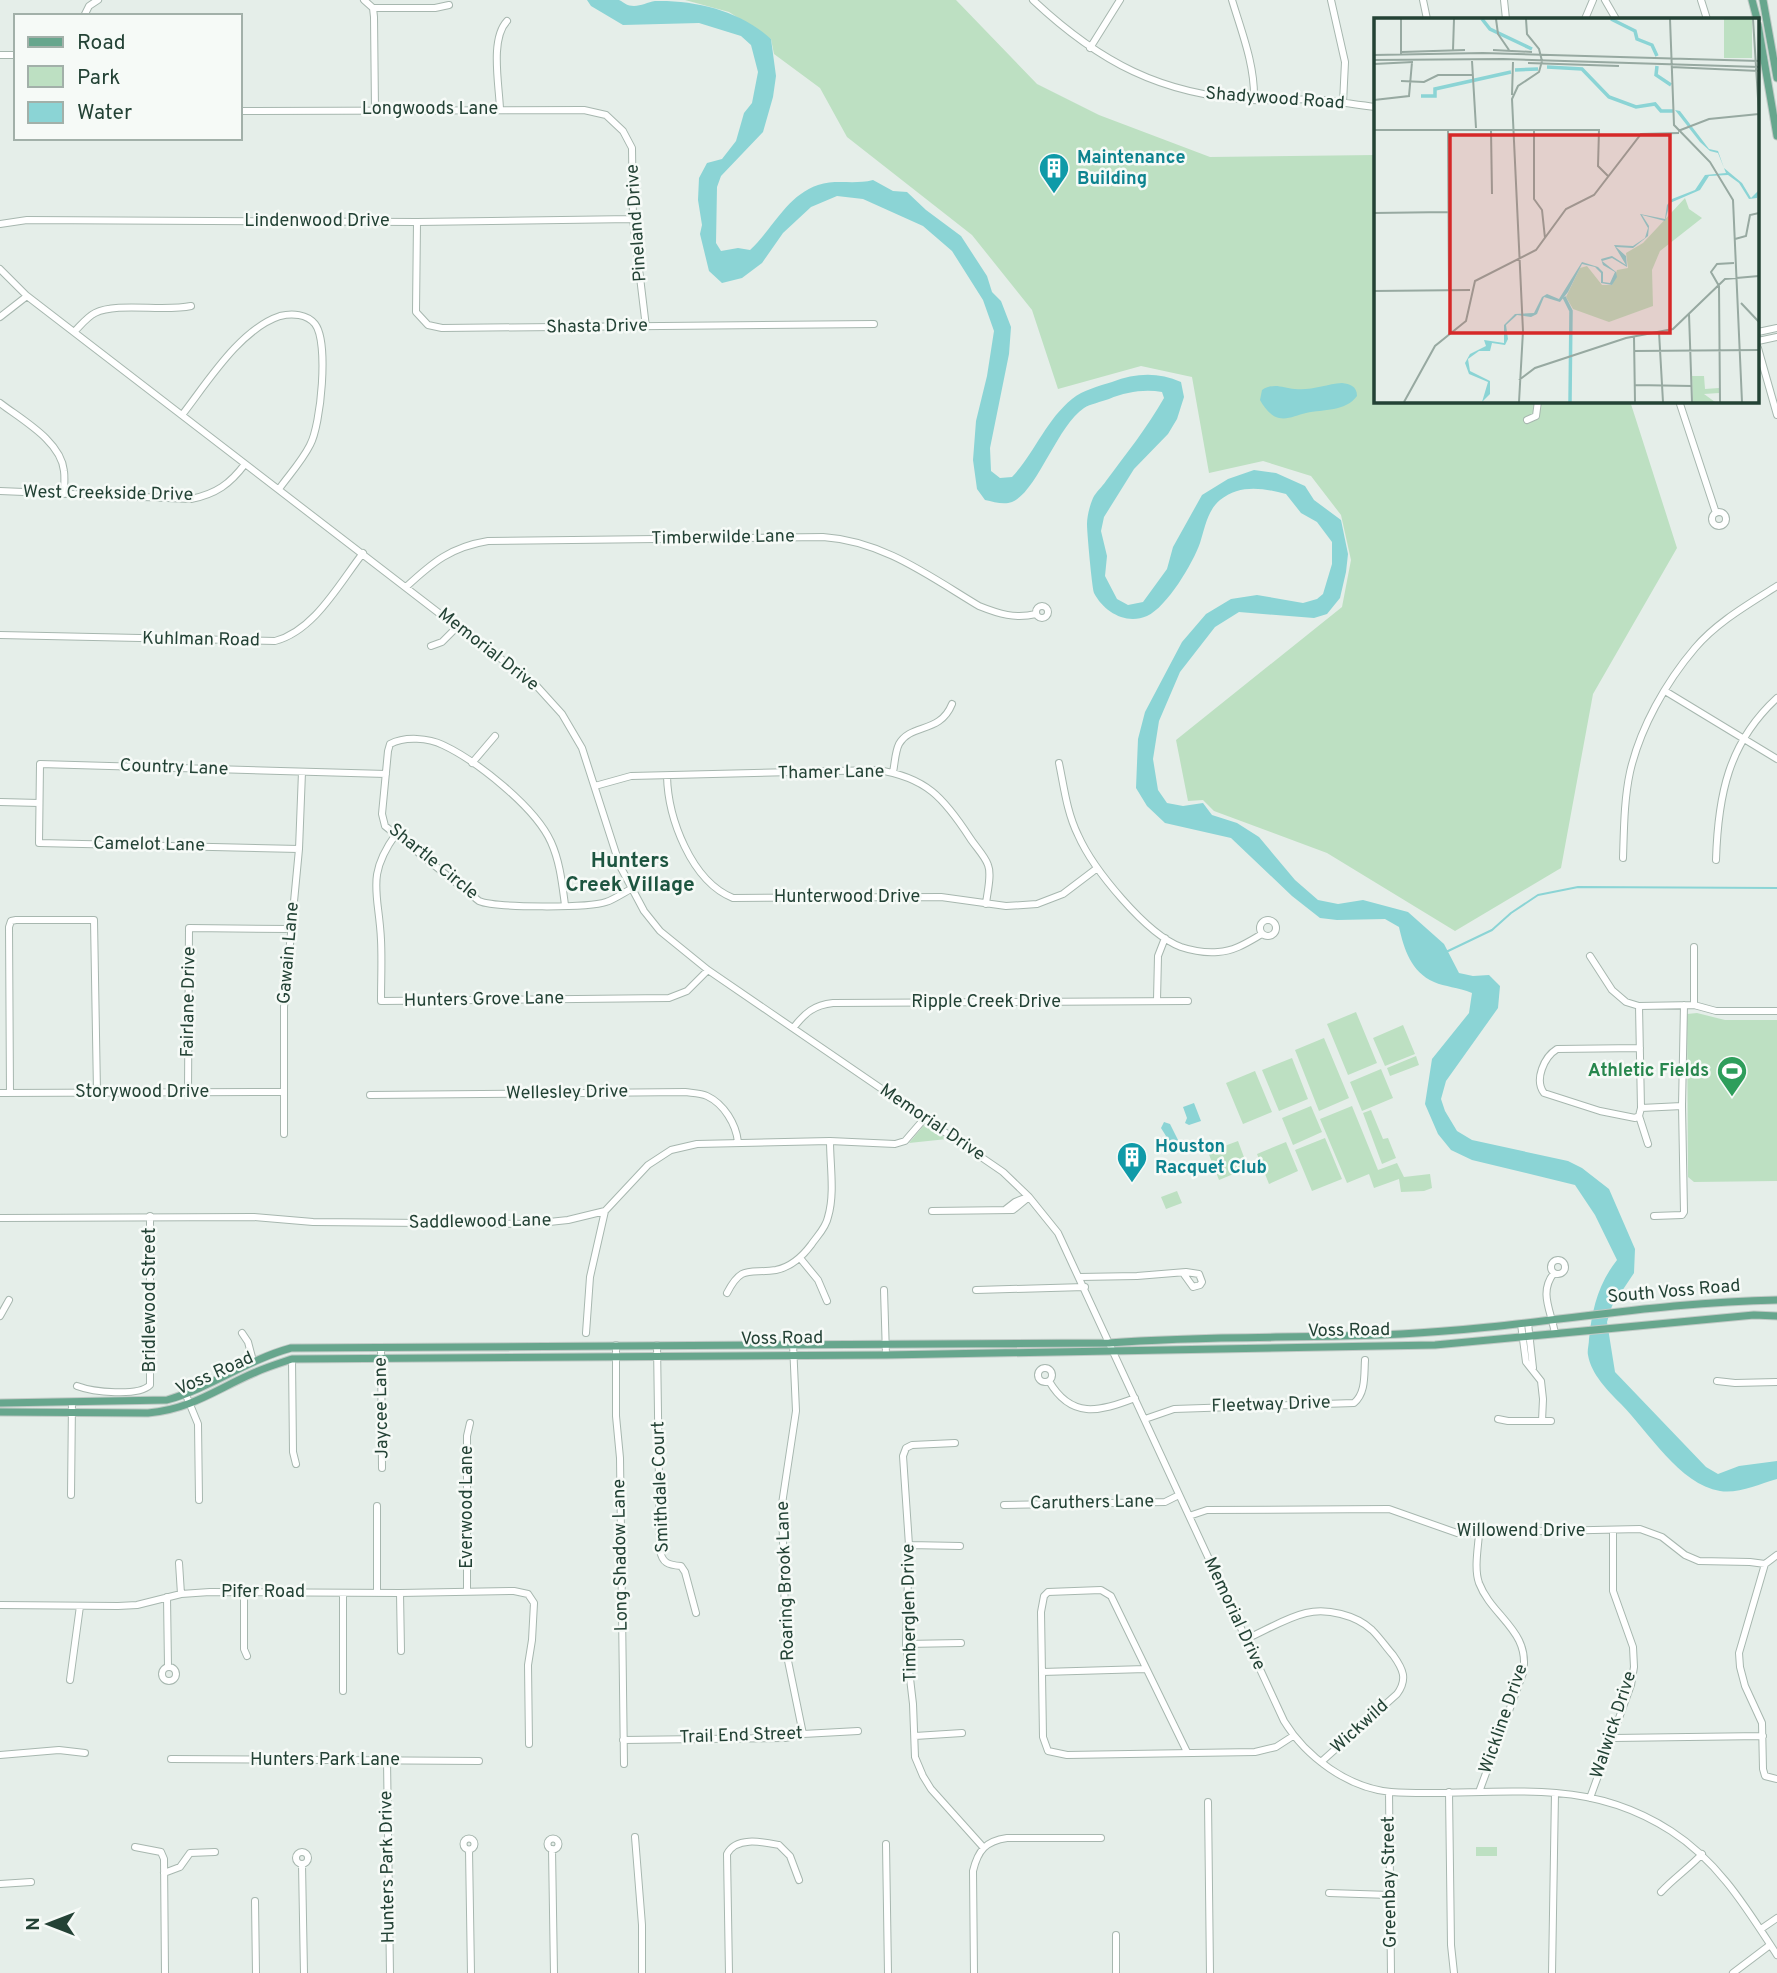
<svg xmlns="http://www.w3.org/2000/svg" width="1777" height="1973" font-family="Overpass,sans-serif">
	<style>
		.green { fill: #bde0c2 }
		.water { fill: #8bd4d5 }
		.lines { fill: none; stroke-linecap: round; stroke-linejoin: round }
		.stream { stroke: #8bd4d5; stroke-width: 2 }
		.minor-casing { stroke: #a7b7af; stroke-width: 8 }
		.major-casing { stroke: #c1cac6; stroke-width: 9 }
		.minor { stroke: #fff; stroke-width: 6 }
		.major { stroke: #67a68d; stroke-width: 7 }
		.labels { text-anchor: middle; dominant-baseline: central; stroke-width: 5; stroke-linejoin: round; paint-order: stroke }
		.street-label { font-size: 18px; fill: #234235; stroke: #f6faf7 }
		.culture-label { font-size: 18px; font-weight: bold; fill: #0d838f; stroke: #f6faf7; text-anchor: start }
		.leisure-label { font-size: 18px; font-weight: bold; fill: #27864d; stroke: #f6faf7; text-anchor: end }
		.quarter-label { font-size: 21px; font-weight: bold; fill: #1d5540; stroke: #f6faf7 }
		.inset-river { fill: none; stroke: #8bd4d5; stroke-width: 3.5 }
		.inset-road { fill: none; stroke: #97a9a1; stroke-width: 2 }
		.view { fill: #d62828; fill-opacity: 0.15; stroke: #d62828; stroke-width: 3.5 }
		.inset-edge { fill: none; stroke: #234235; stroke-width: 3.5 }
	</style>
	<rect width="100%" height="100%" fill="#e5eee9"/>
	<!-- green -->
	<path class="green" d="M685,0H956L1037,84L1099,115L1210,157L1376,155V401H1630L1677,548L1593,694L1561,868L1455,931L1327,853L1214,811L1203,800L1188,801L1176,740L1342,607L1351,560L1341,515L1311,476L1263,461L1209,473L1192,377L1141,366L1058,389L1032,310L972,235L847,137L820,88L774,54L771,39L729,12Z
		M1356,1012L1377,1063L1348,1075L1327,1024Z
		M1697,1013L1725,1020H1777V1181L1694,1182L1688,1177L1687,1014Z
		M1403,1025L1415,1054L1385,1066L1373,1038Z
		M1324,1038L1349,1098L1319,1111L1295,1050Z
		M1416,1056L1419,1065L1390,1076L1387,1068Z
		M1292,1058L1308,1099L1279,1111L1262,1070Z
		M1381,1069L1393,1098L1362,1111L1350,1082Z
		M1255,1071L1272,1112L1243,1124L1226,1083Z
		M1311,1106L1322,1132L1293,1145L1282,1118Z
		M1352,1106L1378,1170L1397,1163L1404,1177L1430,1174L1432,1188L1424,1191L1401,1192L1399,1179L1374,1188L1369,1174L1347,1183L1320,1119Z
		M1371,1110L1383,1139L1388,1138L1396,1158L1382,1164L1363,1113Z
		M925,1124L947,1139L909,1143Z
		M1325,1138L1342,1179L1312,1191L1295,1150Z
		M1238,1141L1248,1168L1219,1180L1208,1152Z
		M1286,1142L1298,1171L1269,1184L1257,1154Z
		M1177,1191L1182,1203L1166,1209L1161,1197Z
		M1476,1847H1497V1856H1476Z"/>
	<!-- water -->
	<path class="water" d="M587,0C596,0 611,0 619,0C625,3 627,6 634,6C641,6 648,2 655,1C696,0 741,11 771,39L776,76L773,97L763,132L721,176L717,187L716,243L721,251L738,248L750,250C773,229 786,196 818,185C836,179 854,185 873,180L893,191L907,192L926,210L961,236L987,276L992,292L1001,301L1011,327L1009,354L990,448L991,471L1000,478L1012,477C1034,454 1046,420 1072,399C1083,390 1099,386 1112,382C1136,373 1158,372 1181,382L1184,397L1177,419L1168,434L1134,469L1104,517L1101,531L1107,556L1105,576L1117,599L1128,605L1143,602L1167,569L1173,547L1202,495L1228,479L1254,470L1276,473L1305,486L1314,500L1341,520L1348,554L1346,572L1340,598L1327,614L1314,618L1239,612L1215,627L1180,672L1159,721L1153,759L1158,790L1167,803L1183,806L1203,803L1212,815L1237,823L1259,837L1295,880L1318,900L1338,904L1363,900L1408,912L1444,944L1459,973L1473,976L1489,975L1500,986L1498,1008L1446,1081L1441,1099L1445,1111L1457,1131L1472,1140L1568,1161L1582,1168L1609,1189L1635,1249L1634,1273L1612,1306L1607,1322L1615,1372L1706,1467L1718,1474L1739,1466L1777,1461V1479C1759,1484 1738,1494 1720,1491C1680,1485 1647,1430 1621,1404C1608,1391 1591,1374 1588,1355C1587,1351 1589,1344 1589,1339C1592,1310 1598,1284 1617,1260L1595,1215L1575,1185L1472,1160L1451,1150L1438,1134L1425,1104L1432,1059L1469,1013L1472,993C1458,987 1445,987 1434,982C1411,972 1404,949 1399,927L1385,919L1337,920L1320,918L1292,896L1231,838L1165,823L1147,806L1136,788L1138,739L1145,712L1182,642L1206,614L1231,599L1257,595L1303,603L1317,599L1323,594L1332,564V542L1317,522L1301,513L1286,494C1263,488 1240,484 1220,500C1207,511 1205,528 1200,543C1193,563 1167,607 1147,616C1126,625 1104,612 1094,593C1092,587 1087,533 1087,524C1087,516 1090,505 1093,498C1096,492 1102,487 1106,481C1126,454 1147,428 1164,398L1162,392C1144,389 1126,392 1109,399C1101,402 1090,404 1084,408C1057,426 1037,492 1012,502C1004,505 994,502 985,500L977,489L973,460L976,421L987,376L994,331L983,300L952,251L923,226L863,199L837,196L811,207L783,233L762,263L742,278L722,283L709,271L700,234L702,225L698,200L699,178L707,163L722,159L736,141L744,113L752,103L758,72L751,45L741,36L699,23L623,25L591,6Z
		M1342,383C1350,384 1357,386 1357,396C1345,412 1324,409 1306,413C1297,415 1288,420 1279,418C1270,416 1264,407 1260,400L1262,390C1275,382 1282,388 1295,389C1311,391 1326,384 1342,383Z
		M1194,1103L1201,1121L1189,1125L1185,1123L1187,1118L1183,1107Z
		M1164,1122L1170,1124L1179,1142L1176,1146L1170,1144L1166,1149L1161,1148L1159,1144L1166,1136L1161,1128Z"/>
	<g class="lines">
		<!-- stream -->
		<path class="stream" d="M1446,952L1492,930L1511,913L1538,895L1578,887L1777,888"/>
		<!-- minor casing -->
		<g class="minor-casing">
			<path id="minor" d="M364,0L373,8L374,17L375,110
				M1033,0C1099,62 1161,95 1253,100C1276,101 1300,98 1323,100C1341,102 1358,105 1376,107
				M1232,0C1242,33 1255,65 1254,100
				M1331,0L1345,62L1343,103
				M1423,0L1427,19
				M1504,0L1506,19
				M1605,0L1616,19
				M1701,0L1707,19
				M373,8H435L449,5
				M84,16L89,6L98,0
				M1585,19L1593,0
				M1090,48L1120,0
				M0,55H16
				M500,109C499,84 490,39 507,21
				M240,111L584,110L606,115L623,131L632,148L633,219L646,327
				M417,222L416,312L428,325L442,328L874,324
				M0,224L27,220L417,222L633,219
				M0,269L27,296L457,627L533,682L562,714L582,748L620,866L644,911L660,931L708,970L1003,1172L1029,1197L1058,1233L1284,1721C1306,1757 1348,1788 1391,1792C1446,1796 1501,1788 1556,1793C1597,1796 1637,1809 1671,1831C1719,1862 1747,1909 1777,1955
				M0,317L27,296
				M74,332C81,325 87,317 95,313C117,302 164,312 191,306
				M1758,332L1777,328
				M1758,341L1777,337
				M1758,348L1777,415
				M1679,401L1716,513
				M0,403C22,420 61,441 64,471C65,479 64,487 64,494
				M182,415C207,383 240,329 280,316C292,313 307,314 315,324C329,342 321,425 310,445C302,461 289,475 279,489
				M1527,420L1536,416L1538,401
				M0,491L191,499C216,494 230,484 245,464
				M1712 519a7 7 0 1 1 14 0a7 7 0 1 1-14 0Z
				M406,587C433,562 451,547 488,541L823,537C883,541 929,576 979,606C999,614 1015,619 1036,614
				M1036 612a6 6 0 1 1 12 0a6 6 0 1 1-12 0Z
				M0,635L275,641C314,631 339,584 363,553
				M431,646L442,642L457,627
				M1665,691L1777,759
				M472,763L495,736
				M1059,763C1064,787 1067,813 1078,835C1093,869 1146,934 1181,947C1193,951 1206,953 1218,952C1235,951 1248,942 1262,934
				M893,772C895,763 895,752 899,744C911,723 940,734 952,704
				M667,776C668,818 691,881 733,898L941,897L1006,906L1023,905L1037,904L1063,894L1096,869
				M595,786L631,776L877,770C926,777 944,798 970,838C975,846 985,856 988,865C992,875 987,893 986,904
				M0,802L39,803
				M396,834C365,877 379,893 381,940C382,960 381,981 381,1001L669,998L687,991L708,970
				M299,849L39,843L40,764L386,774
				M1623,858C1624,829 1624,800 1630,772C1640,728 1666,682 1695,648C1717,622 1749,604 1777,586
				M1716,860C1718,796 1728,743 1777,698
				M565,905C562,883 560,862 551,842C535,807 477,761 443,745C429,738 405,736 390,744L388,751L382,814L385,826L479,901C495,908 589,908 606,902C615,899 623,893 631,889
				M1260 928a8 8 0 1 1 16 0a8 8 0 1 1-16 0Z
				M1590,956L1612,990L1626,1002L1639,1006L1694,1005L1716,1011H1777
				M1157,1000L1158,956L1165,938
				M1694,1005V947
				M1639,1006L1641,1108L1639,1116L1635,1118L1600,1111L1544,1093C1534,1080 1544,1057 1557,1049L1640,1048
				M794,1027C805,1013 814,1005 833,1003L1188,1001
				M0,1093L284,1092
				M10,1093L9,927L11,921L16,920H94L97,1092
				M188,1093L189,928L291,929
				M370,1095L685,1092C692,1093 701,1093 707,1096C724,1104 736,1124 738,1142
				M1641,1108L1682,1106
				M1639,1116L1648,1144
				M284,1134V1007L299,849L302,772
				M1006,1209L1015,1202L1025,1198
				M932,1211L1013,1210L1029,1197
				M1654,1216L1682,1215L1684,1212L1682,1106L1684,1005
				M0,1218L254,1217L313,1222L530,1224L568,1220L605,1211L648,1165L671,1150L697,1144L830,1141L895,1144L905,1141L924,1119
				M800,1258L818,1280L827,1301
				M1551 1267a7 7 0 1 1 14 0a7 7 0 1 1-14 0Z
				M1554,1273C1538,1293 1552,1312 1555,1334
				M1079,1277L1137,1276L1186,1272L1199,1274L1202,1282L1200,1285L1193,1287L1183,1273
				M884,1290L886,1355
				M976,1290L1085,1287
				M727,1293C742,1264 749,1274 776,1270C791,1267 802,1257 811,1245C817,1236 826,1228 828,1217C835,1194 830,1165 830,1141
				M0,1316L9,1300
				M1528,1323L1533,1368
				M1521,1324L1526,1362L1541,1381L1543,1399L1542,1421
				M242,1333L248,1342L253,1361
				M586,1333L590,1277L605,1211
				M793,1344L796,1411L782,1504L786,1651L803,1734
				M616,1345V1416L620,1458L624,1764
				M657,1345L660,1550C662,1563 668,1565 681,1566L685,1572L696,1613
				M381,1348L382,1468
				M292,1359L293,1452L296,1464
				M1038 1375a7 7 0 1 1 14 0a7 7 0 1 1-14 0Z
				M1049,1381C1071,1419 1099,1412 1135,1398
				M1717,1381L1735,1383L1777,1382
				M77,1386C93,1392 138,1397 150,1385V1216
				M186,1395L198,1424L199,1500
				M1145,1419L1174,1409L1354,1403C1366,1393 1364,1375 1365,1360
				M1498,1419L1508,1421H1551
				M955,1443L912,1445L906,1448L903,1456L909,1545L906,1644L913,1704L915,1757L923,1776L931,1789L983,1847
				M71,1495L72,1402
				M1004,1505L1165,1502L1179,1495
				M1189,1516L1207,1510L1389,1509L1457,1533L1640,1529L1662,1537L1685,1555L1699,1561L1750,1562L1765,1564
				M1479,1534C1478,1548 1474,1569 1479,1583C1492,1617 1531,1631 1523,1673L1479,1792
				M909,1545L960,1546
				M1777,1555L1765,1564L1739,1653L1740,1667L1745,1686L1762,1723L1763,1769L1765,1776L1777,1779
				M179,1563L181,1594
				M244,1592V1649L247,1656
				M377,1592V1506
				M467,1592V1436L470,1423
				M343,1593V1691
				M400,1593L401,1651
				M167,1597L168,1667
				M0,1605L118,1606L137,1605L181,1594L210,1592L400,1593L514,1591L528,1594L534,1603L532,1640L528,1665L529,1744
				M1246,1639C1265,1631 1285,1618 1306,1613C1327,1608 1356,1615 1372,1630C1380,1638 1386,1647 1393,1655C1403,1669 1408,1679 1397,1694L1321,1762
				M906,1644L961,1643
				M162 1674a7 7 0 1 1 14 0a7 7 0 1 1-14 0Z
				M1042,1672L1146,1669
				M70,1680L80,1606
				M915,1736L962,1733
				M1613,1738L1763,1736
				M623,1740L785,1738L803,1734L858,1731
				M1187,1752L1111,1596L1101,1590L1048,1592L1044,1596L1041,1612L1043,1737L1048,1751L1067,1755L1255,1752L1276,1747L1293,1736
				M0,1755L59,1750L85,1753
				M171,1759L479,1761
				M387,1760L390,1973
				M1389,1792L1391,1973
				M1449,1792L1451,1945L1454,1973
				M1590,1798L1631,1685L1634,1667L1633,1647L1613,1591V1530
				M1208,1802L1210,1973
				M635,1837L642,1925V1973
				M463.5 1844a5.5 5.5 0 1 1 11 0a5.5 5.5 0 1 1-11 0Z
				M547.5 1844a5.5 5.5 0 1 1 11 0a5.5 5.5 0 1 1-11 0Z
				M886,1844L888,1973
				M135,1847L161,1852L164,1859L165,1973
				M552,1849L554,1973
				M469,1850L471,1973
				M296 1858a6 6 0 1 1 12 0a6 6 0 1 1-12 0Z
				M302,1864L304,1973
				M164,1873L180,1867L190,1853L215,1852
				M0,1884L31,1882
				M1661,1892C1674,1878 1689,1868 1702,1854
				M1329,1893L1390,1895
				M255,1901L256,1973
				M1761,1929L1777,1918
				M1116,1935V1973
				M729,1973L727,1854C736,1836 763,1842 779,1845L790,1856L799,1880
				M974,1973L973,1871C978,1850 986,1841 1007,1838H1101
				M1552,1973L1555,1793
				M1733,1973L1770,1945"/>
		</g>
		<!-- major casing -->
		<g class="major-casing">
			<path id="major" d="M1752,0L1757,19
				M1763,0L1777,78
				M1758,25L1777,136
				M0,1403L167,1400C210,1388 247,1360 291,1348L1109,1343C1206,1335 1304,1339 1401,1334C1527,1328 1651,1302 1777,1300
				M0,1412L148,1413C192,1409 216,1389 256,1372C267,1367 280,1363 292,1359L886,1355L1435,1345L1754,1315L1777,1316"/>
		</g>
		<!-- minor -->
		<use href="#minor" class="minor"/>
		<!-- major -->
		<use href="#major" class="major"/>
	</g>
	<!-- icons -->
	<defs>
		<g id="building-pin" transform="scale(1.575)"><path d="M0 17L-7.5 6A9.5 9.5 0 1 1 7.5 6Z" fill="#0f9aa8" stroke="#f6faf7"/><path d="M-4-6H4V6H1V3H-1V6H-4ZM-2.5-4.3h1.7v1.8h-1.7ZM.8-4.3h1.7v1.8H.8ZM-2.5-1h1.7V.8h-1.7ZM.8-1h1.7V.8H.8Z" fill="#fff"/></g>
		<g id="stadium-pin" transform="scale(1.575)"><path d="M0 17L-7.5 6A9.5 9.5 0 1 1 7.5 6Z" fill="#2e9e5b" stroke="#f6faf7"/><path d="M0-5a6.5 5 0 1 0 0 10a6.5 5 0 1 0 0-10ZM-3.5-1.8h7v3.6h-7Z" fill="#fff"/></g>
	</defs>
	<g fill-rule="evenodd">
		<use href="#building-pin" x="1054" y="168"/>
		<use href="#stadium-pin" x="1732" y="1071"/>
		<use href="#building-pin" x="1132" y="1157"/>
	</g>
	<g class="labels">
		<!-- street labels -->
		<g class="street-label">
			<text transform="translate(1275 99) rotate(4)">Shadywood Road</text>
			<text x="430" y="109">Longwoods Lane</text>
			<text x="317" y="221">Lindenwood Drive</text>
			<text transform="translate(637 223) rotate(-94)">Pineland Drive</text>
			<text transform="translate(597 327) rotate(-1)">Shasta Drive</text>
			<text transform="translate(108 494) rotate(1)">West Creekside Drive</text>
			<text transform="translate(723 538) rotate(-1)">Timberwilde Lane</text>
			<text transform="translate(201 640) rotate(1)">Kuhlman Road</text>
			<text transform="translate(488 650) rotate(38)">Memorial Drive</text>
			<text transform="translate(174 768) rotate(2)">Country Lane</text>
			<text transform="translate(831 773) rotate(-1)">Thamer Lane</text>
			<text transform="translate(149 845) rotate(1)">Camelot Lane</text>
			<text transform="translate(433 862) rotate(39)">Shartle Circle</text>
			<text x="847" y="897">Hunterwood Drive</text>
			<text transform="translate(289 953) rotate(-85)">Gawain Lane</text>
			<text transform="translate(484 1000) rotate(-1)">Hunters Grove Lane</text>
			<text transform="translate(189 1002) rotate(-89)">Fairlane Drive</text>
			<text x="986" y="1002">Ripple Creek Drive</text>
			<text x="142" y="1092">Storywood Drive</text>
			<text transform="translate(567 1093) rotate(-1)">Wellesley Drive</text>
			<text transform="translate(932 1123) rotate(34)">Memorial Drive</text>
			<text transform="translate(480 1222) rotate(-1)">Saddlewood Lane</text>
			<text transform="translate(1674 1292) rotate(-5)">South Voss Road</text>
			<text transform="translate(150 1300) rotate(-90)">Bridlewood Street</text>
			<text transform="translate(1349 1331) rotate(-1)">Voss Road</text>
			<text transform="translate(782 1339) rotate(-1)">Voss Road</text>
			<text transform="translate(215 1374) rotate(-24)">Voss Road</text>
			<text transform="translate(1271 1405) rotate(-2)">Fleetway Drive</text>
			<text transform="translate(382 1408) rotate(-91)">Jaycee Lane</text>
			<text transform="translate(661 1487) rotate(-92)">Smithdale Court</text>
			<text transform="translate(1092 1503) rotate(-1)">Caruthers Lane</text>
			<text transform="translate(467 1507) rotate(-90)">Everwood Lane</text>
			<text x="1521" y="1531">Willowend Drive</text>
			<text transform="translate(621 1555) rotate(-91)">Long Shadow Lane</text>
			<text transform="translate(786 1581) rotate(-92)">Roaring Brook Lane</text>
			<text x="263" y="1592">Pifer Road</text>
			<text transform="translate(910 1613) rotate(-91)">Timberglen Drive</text>
			<text transform="translate(1234 1614) rotate(65)">Memorial Drive</text>
			<text transform="translate(1504 1719) rotate(-71)">Wickline Drive</text>
			<text transform="translate(1614 1725) rotate(-72)">Walwick Drive</text>
			<text transform="translate(1360 1727) rotate(-42)">Wickwild</text>
			<text transform="translate(741 1736) rotate(-2)">Trail End Street</text>
			<text x="325" y="1760">Hunters Park Lane</text>
			<text transform="translate(388 1867) rotate(-91)">Hunters Park Drive</text>
			<text transform="translate(1390 1882) rotate(-91)">Greenbay Street</text>
		</g>
		<!-- culture labels -->
		<g class="culture-label">
			<text x="1077" y="158">Maintenance<tspan x="1077" dy="21">Building</tspan></text>
			<text x="1155" y="1147">Houston<tspan x="1155" dy="21">Racquet Club</tspan></text>
		</g>
		<!-- leisure labels -->
		<g class="leisure-label">
			<text x="1709" y="1071">Athletic Fields</text>
		</g>
		<!-- quarter labels -->
		<g class="quarter-label">
			<text x="630" y="861">Hunters<tspan x="630" dy="24">Creek Village</tspan></text>
		</g>
	</g>
	<!-- overview -->
	<g transform="translate(1374 18)">
		<rect width="385" height="385" fill="#e5eee9"/>
		<path d="M350,1H378V40H350ZM311,180L315,191L328,200L286,233L278,252L279,288L235,304L199,291L192,279L206,250L213,248L228,267H238L243,252L254,250L252,235L269,225ZM318,358H330L331,371L345,370V375L330,376L341,384H319Z" fill="#bde0c2"/>
		<path d="M301,92L306,93L335,131L344,133L350,150L368,165L377,180L385,172L383,180L375,181L365,165L354,157L335,158L326,172L296,185L291,203L268,197L275,208L274,218L259,230L242,229L252,238L253,249L238,240L228,243L242,254L243,259L238,267L227,265V255L221,249L208,246L194,274L186,284L170,279L163,296L157,299L143,297L132,307L134,321L131,327L118,325L116,333H105L94,341L96,353L116,363V376L108,384L114,364L95,356L91,345L96,336L112,328L110,322L130,325V307L141,296L160,295L168,279L173,276L185,281L208,244L224,249L229,254V264L236,265L241,254L229,247L227,241L238,238L252,247L240,227L259,228L271,220L274,210L266,196L291,201L293,187L298,181L321,172L331,157L352,155L344,135L336,133L326,124Z" fill="#8bd4d5"/>
		<path class="inset-river" d="M108,1L116,11L158,31M237,1L261,13L263,21L278,27L283,38M283,48L282,57L297,67M173,49L208,51L235,79L262,89L281,86L287,93H299M141,52L164,51M47,78H61V71L137,54M190,279L197,293L196,384"/>
		<path class="inset-road" d="M27,1V36M122,1L124,16L135,32M296,1L300,107L336,144L359,182L368,384M379,1L385,96M79,32L80,1M119,32L158,34M28,34L91,32M0,37L109,35L385,43M0,42L129,41L385,49M98,43L102,110M154,45L245,48M0,46L39,44M297,49L385,53M27,63L50,64L64,57H98M138,77L139,44M0,82L35,78L38,44M0,112H225L224,148L234,158M74,112L75,272M117,112L118,176M160,113V181L168,192L171,220M304,113L335,101L385,96M0,195L74,194M361,221L372,218L376,197L385,195M0,273L96,272M367,285L385,304M315,296L318,384M285,314L289,384M260,319L261,384M260,333L385,332M145,362L161,350L252,320L299,311L351,261L385,258M261,367L318,368M30,384L61,328L92,303L101,263L162,232L192,191L220,177L267,116L305,115M145,384L149,313L138,81L144,68L165,54L168,43L165,31L153,16L152,1M346,384L345,268L337,254L343,246L360,245"/>
		<path class="view" d="M76,117H296V315H76Z"/>
		<rect width="385" height="385" class="inset-edge"/>
	</g>
	<!-- legend -->
	<rect x="14" y="14" width="228" height="126" fill="#f6faf7" stroke="#a2b0a9" stroke-width="2"/>
	<rect x="28" y="37" width="35" height="10" fill="#67a68d" stroke="#a2b0a9" stroke-width="2"/>
	<text x="77" y="49" font-size="21" fill="#234235">Road</text>
	<rect x="28" y="66" width="35" height="21" fill="#bde0c2" stroke="#a2b0a9" stroke-width="2"/>
	<text x="77" y="84" font-size="21" fill="#234235">Park</text>
	<rect x="28" y="102" width="35" height="21" fill="#8bd4d5" stroke="#a2b0a9" stroke-width="2"/>
	<text x="77" y="119" font-size="21" fill="#234235">Water</text>
	<!-- north arrow -->
	<g transform="translate(49 1924) rotate(270)" stroke="#f6faf7" stroke-width="5" paint-order="stroke">
	<path d="M0-5L12 26L0 18L-12 26Z" fill="#234235"/>
	<text y="-10" font-size="19" font-weight="bold" text-anchor="middle" fill="#234235">N</text>
	</g>
</svg>
